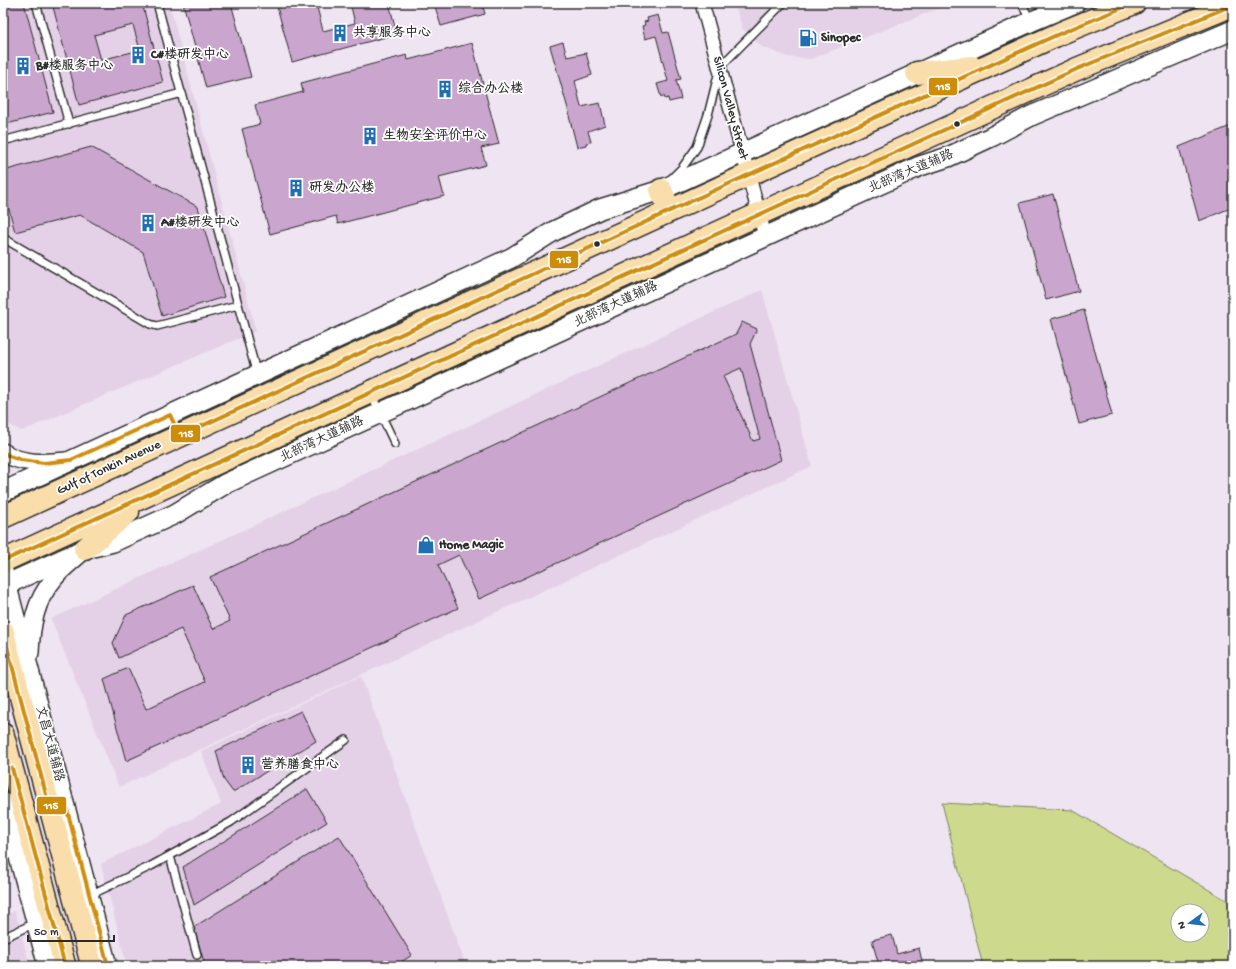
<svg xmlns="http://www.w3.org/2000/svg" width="1236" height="969" font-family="'Gochi Hand','LXGW WenKai TC',sans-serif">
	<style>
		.built { fill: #e4d1e7 }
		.green { fill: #cdda8e; stroke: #7c825c; fill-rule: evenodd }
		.building { fill: #caa6cf; stroke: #2b2b2b; fill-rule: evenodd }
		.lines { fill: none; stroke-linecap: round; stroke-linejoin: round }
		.service-casing { stroke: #2b2b2b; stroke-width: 10 }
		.minor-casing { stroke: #2b2b2b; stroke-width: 16 }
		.tertiary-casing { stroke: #2b2b2b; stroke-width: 20 }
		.secondary-casing { stroke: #2b2b2b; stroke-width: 22 }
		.primary-casing { stroke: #2b2b2b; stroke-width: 24 }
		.trunk-casing { stroke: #2b2b2b; stroke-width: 25 }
		.service { stroke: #fff; stroke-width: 7 }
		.minor { stroke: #fff; stroke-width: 13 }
		.tertiary { stroke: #fff; stroke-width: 17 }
		.secondary { stroke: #fff; stroke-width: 19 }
		.primary { stroke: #f9deab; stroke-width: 21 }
		.trunk { stroke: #f9deab; stroke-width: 22 }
		.bus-1-casing { stroke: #fff; stroke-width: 7 }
		.bus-1 { stroke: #ce8d09; stroke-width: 4 }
		.bus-dot { fill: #2b2b2b; stroke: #fff; stroke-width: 1.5 }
		.labels { text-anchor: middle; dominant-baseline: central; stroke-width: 3.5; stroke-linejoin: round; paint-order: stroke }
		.poi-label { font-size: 13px; font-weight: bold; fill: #2b2b2b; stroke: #fff; text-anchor: start }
		.street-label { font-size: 13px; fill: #2b2b2b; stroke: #fff }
		.line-badge { stroke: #fff; stroke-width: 1.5 }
		.badge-label { font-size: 11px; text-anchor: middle; font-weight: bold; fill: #fff }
	</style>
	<rect width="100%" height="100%" fill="#efe4f1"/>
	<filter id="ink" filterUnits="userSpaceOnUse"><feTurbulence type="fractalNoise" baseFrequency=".025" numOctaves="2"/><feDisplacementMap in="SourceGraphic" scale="8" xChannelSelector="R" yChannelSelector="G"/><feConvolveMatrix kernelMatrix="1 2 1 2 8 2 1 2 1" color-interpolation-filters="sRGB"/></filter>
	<g filter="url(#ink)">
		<!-- built -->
		<path class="built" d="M3,3H169L256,331L22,431L9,425L3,416Z
			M734,3H952L811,59L788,57L762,47L743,29Z
			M762,290L812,466L119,787L51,619Z
			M361,676L466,966H127L101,864L221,804L201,751Z
			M15,911L30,966H3V916Z"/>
		<!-- green -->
		<path class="green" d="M942,803L1072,810L1233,904V966H983ZM1178,911H1202V935H1178Z"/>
		<!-- building -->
		<path class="building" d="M3,3H24L53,112L3,125V78L9,77L3,56Z
			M52,3H142L163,82L79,105ZM133,25L140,50L101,60L94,35Z
			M183,3H231L251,77L206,88Z
			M276,3H316L323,31L355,23L350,3H389L397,34L292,62Z
			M434,3H482L485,14L441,26Z
			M658,15L663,33L668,32L681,79L676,80L681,99L669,102L668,98L665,99L664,96L661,97L657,84L668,81L656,36L645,39L642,26L645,25L644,22L648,21L647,18Z
			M563,42L567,57L586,53L592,75L575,81L581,107L600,103L605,125L588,131L591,142L586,143V145L577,147L569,116H570L550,46Z
			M472,43L499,144L481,148L486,165L439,177L444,196L338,224L336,216L270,234L242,129L260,124L255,105L303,92L301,83L407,55L408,60Z
			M1233,125V207L1199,221L1179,147Z
			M91,147L198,207L224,297L162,316L143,252L80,215L15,232L3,187V171Z
			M1053,194L1079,291L1046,300L1020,203Z
			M1084,310L1112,415L1079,424L1051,319Z
			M742,322L757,329L750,344L781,460L479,599L459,555L438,565L458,608L126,761L104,679L128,668L146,709L205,682L181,629L119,658L113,643L126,615L193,585L213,629L230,621L210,577L736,334ZM741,368L760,439L753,441L723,376Z
			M301,711L316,741L233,792L224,780L216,751Z
			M307,789L327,822L194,905L183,867Z
			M339,836L412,955L395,966H205L194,927Z
			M892,935L897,954L919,948L923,966H879L872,940Z"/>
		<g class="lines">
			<!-- service casing -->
			<g class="service-casing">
				<path id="service" d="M36,3L69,124
					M157,3L257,375
					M1022,3L1030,21
					M3,141L182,93
					M672,178L682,168L697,147L708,115L720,67L783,3
					M3,238L150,324L157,326L238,305
					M371,394L395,444
					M170,856L197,955
					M90,895L151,866L231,822L346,740
					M3,938L35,923"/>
			</g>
			<!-- minor casing -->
			<g class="minor-casing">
				<path id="minor" d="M702,3L765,236"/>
			</g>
			<!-- tertiary casing -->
			<g class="tertiary-casing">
				<path id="tertiary" d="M3,452C21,465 46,463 67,461
					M3,568L108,966
					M30,653C31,626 35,601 53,580C60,570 71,562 80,554
					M3,801L47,966"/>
			</g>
			<!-- secondary casing -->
			<g class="secondary-casing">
				<path id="secondary" d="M3,492L511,258L554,231L600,209L661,190L1030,22L1075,3
					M3,586L85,549L113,542L175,514L225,484L920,166L948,157L991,137L1031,116L1233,30"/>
			</g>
			<!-- primary casing -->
			<g class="primary-casing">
				<path id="primary" d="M3,631L92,966
					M3,734L65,966"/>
			</g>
			<!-- trunk casing -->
			<g class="trunk-casing">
				<path id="trunk" d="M917,73L972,67
					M661,190L670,211
					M3,517L748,175L1061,33L1134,3
					M85,549L128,512
					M3,561L759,214L1077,69L1233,5"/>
			</g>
			<!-- service -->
			<use href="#service" class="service"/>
			<!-- minor -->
			<use href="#minor" class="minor"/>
			<!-- tertiary -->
			<use href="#tertiary" class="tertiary"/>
			<!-- secondary -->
			<use href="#secondary" class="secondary"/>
			<!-- primary -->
			<use href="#primary" class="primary"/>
			<!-- trunk -->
			<use href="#trunk" class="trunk"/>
			<!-- bus-1 casing -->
			<g class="bus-1-casing">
				<path id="bus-1" d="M3,452L9,456L21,460L44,463L71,460L170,415L180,436L748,175L1061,33L1134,3
					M3,561L1077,69L1233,5
					M3,631L49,806L65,802L108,966
					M12,768L65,966"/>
			</g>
			<!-- bus-1 -->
			<use href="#bus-1" class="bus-1"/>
		</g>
	</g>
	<!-- icons -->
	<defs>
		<g id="building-bare" transform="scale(1.38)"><path d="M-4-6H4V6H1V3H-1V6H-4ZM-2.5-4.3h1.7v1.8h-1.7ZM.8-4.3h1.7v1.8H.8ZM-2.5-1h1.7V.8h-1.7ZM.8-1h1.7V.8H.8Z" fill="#1f6fb2" stroke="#fff" stroke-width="2.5" paint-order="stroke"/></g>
		<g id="fuel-bare" transform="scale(1.38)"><path d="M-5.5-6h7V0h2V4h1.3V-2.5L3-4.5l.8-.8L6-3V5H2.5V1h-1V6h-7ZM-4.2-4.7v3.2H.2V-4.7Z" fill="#1f6fb2" stroke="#fff" stroke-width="2.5" paint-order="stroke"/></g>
		<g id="shop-bare" transform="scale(1.38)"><path d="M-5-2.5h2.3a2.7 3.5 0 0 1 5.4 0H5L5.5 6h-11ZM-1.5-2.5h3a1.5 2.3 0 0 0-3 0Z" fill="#1f6fb2" stroke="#fff" stroke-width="2.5" paint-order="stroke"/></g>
	</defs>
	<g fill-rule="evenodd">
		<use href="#building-bare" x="340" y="33"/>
		<use href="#fuel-bare" x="808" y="38"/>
		<use href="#building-bare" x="138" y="55"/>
		<use href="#building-bare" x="23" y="66"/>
		<use href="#building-bare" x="445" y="89"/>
		<use href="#building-bare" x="370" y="136"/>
		<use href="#building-bare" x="296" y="188"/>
		<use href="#building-bare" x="148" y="223"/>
		<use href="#shop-bare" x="426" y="545"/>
		<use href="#building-bare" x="248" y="765"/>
	</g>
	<!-- markers -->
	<g class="bus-dot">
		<circle cx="957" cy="124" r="3.5"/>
		<circle cx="597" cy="244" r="3.5"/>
	</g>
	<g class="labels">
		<!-- poi labels -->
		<g class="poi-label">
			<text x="353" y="33">共享服务中心</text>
			<text x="821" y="38">Sinopec</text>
			<text x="151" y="55">C#楼研发中心</text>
			<text x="36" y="66">B#楼服务中心</text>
			<text x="458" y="89">综合办公楼</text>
			<text x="383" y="136">生物安全评价中心</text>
			<text x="309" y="188">研发办公楼</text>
			<text x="161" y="223">A#楼研发中心</text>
			<text x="439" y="545">Home Magic</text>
			<text x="261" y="765">营养膳食中心</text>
		</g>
		<!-- street labels -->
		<g class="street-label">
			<text transform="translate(730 108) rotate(75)">Silicon Valley Street</text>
			<text transform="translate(911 172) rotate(-23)">北部湾大道辅路</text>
			<text transform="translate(616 305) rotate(-25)">北部湾大道辅路</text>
			<text transform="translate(322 440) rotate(-25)">北部湾大道辅路</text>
			<text transform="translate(109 468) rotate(-25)">Gulf of Tonkin Avenue</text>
			<text transform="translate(49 744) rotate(75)">文昌大道辅路</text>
		</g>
	</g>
	<g class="line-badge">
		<rect x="928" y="77" width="30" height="19" rx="4" fill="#ce8d09"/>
		<rect x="549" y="250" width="30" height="19" rx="4" fill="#ce8d09"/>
		<rect x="170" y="424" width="31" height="19" rx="4" fill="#ce8d09"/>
		<rect x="36" y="796" width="31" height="19" rx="4" fill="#ce8d09"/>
	</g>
	<g class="badge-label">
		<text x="943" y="90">115</text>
		<text x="564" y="263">115</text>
		<text x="186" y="437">115</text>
		<text x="51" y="809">115</text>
	</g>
	<!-- margin -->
	<rect width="1236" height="969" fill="none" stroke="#fff" stroke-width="16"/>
	<rect x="8" y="8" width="1220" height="953" fill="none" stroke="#2b2b2b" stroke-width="1.5" filter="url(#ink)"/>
	<!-- north arrow -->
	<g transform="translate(1190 923) rotate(255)"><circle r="19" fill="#ffffff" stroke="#aaaaaa"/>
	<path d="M0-3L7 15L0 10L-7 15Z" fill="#1f6fb2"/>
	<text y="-6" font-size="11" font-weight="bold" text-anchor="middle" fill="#2b2b2b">N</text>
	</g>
	<!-- scale -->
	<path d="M28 935v6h86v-6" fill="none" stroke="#2b2b2b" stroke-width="2"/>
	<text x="34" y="935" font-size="12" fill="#2b2b2b" stroke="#ffffff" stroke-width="3" paint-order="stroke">50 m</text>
</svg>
